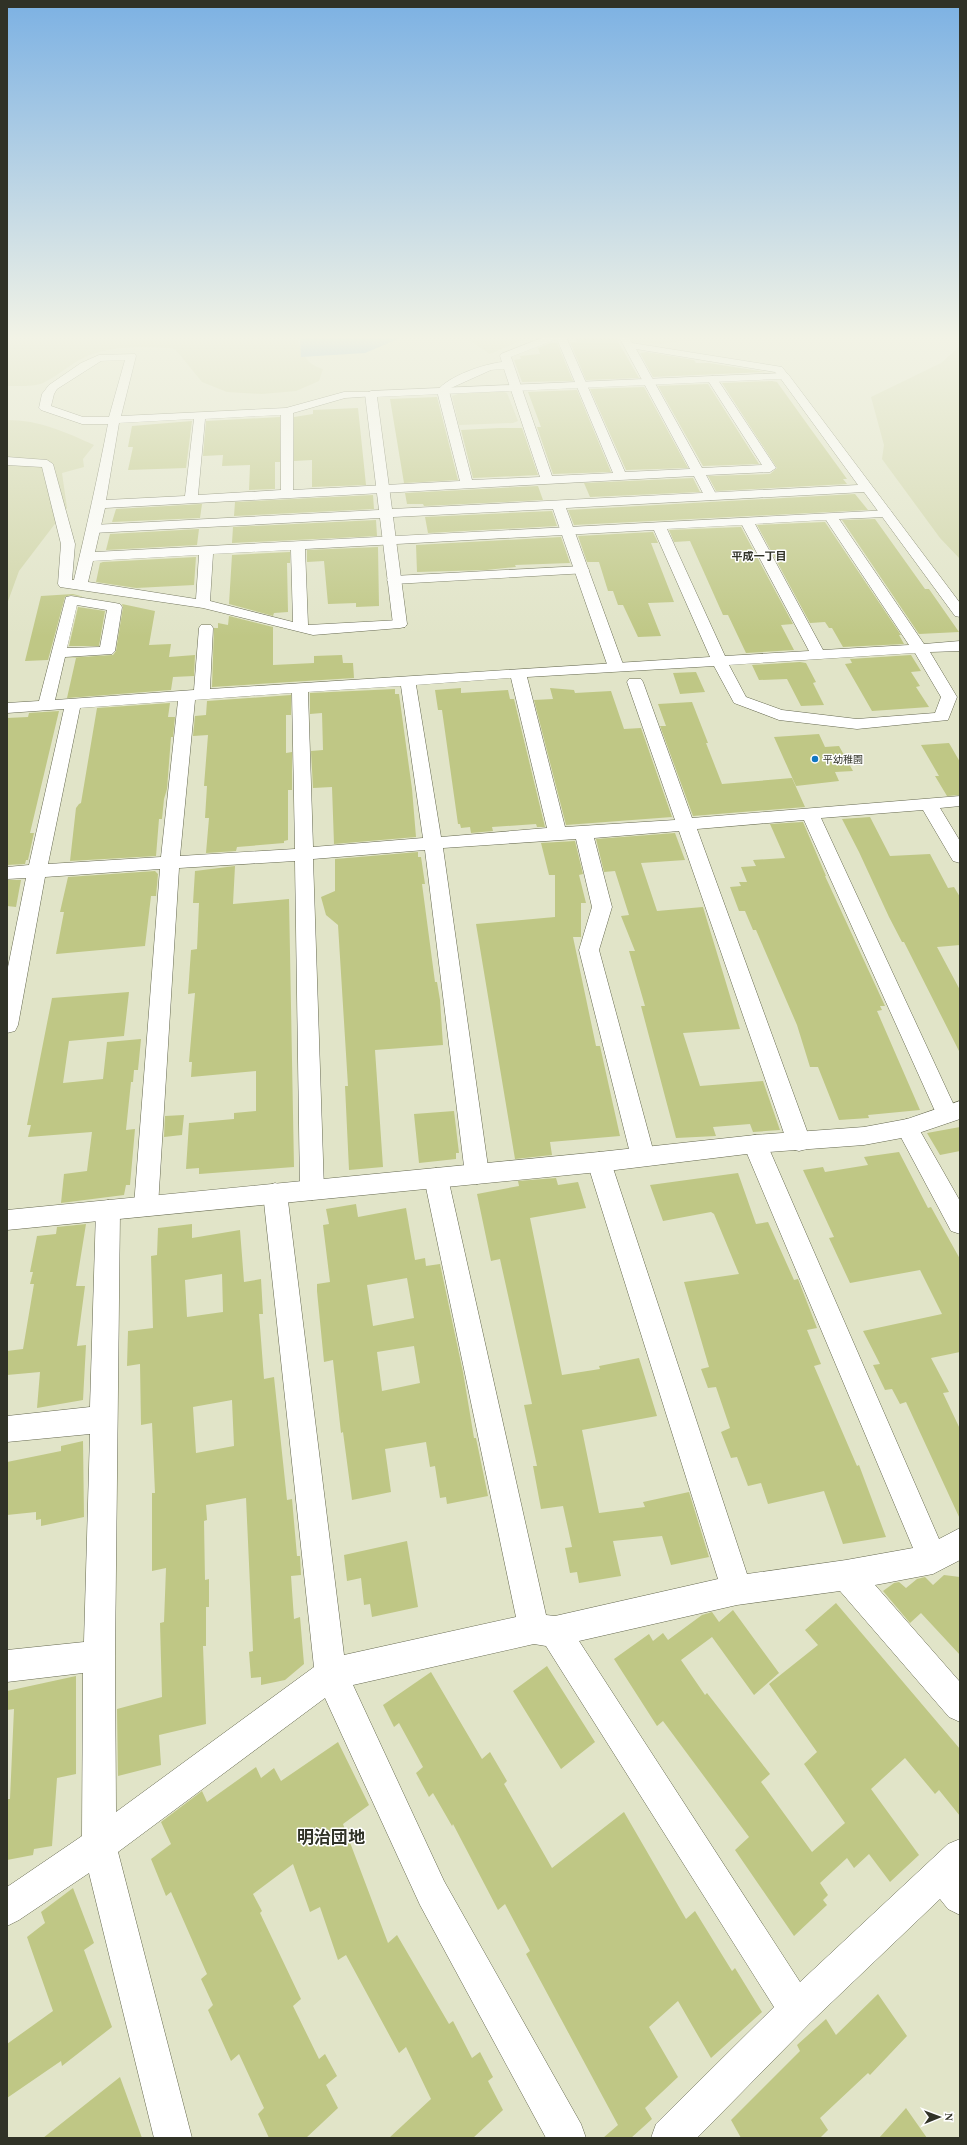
<svg xmlns="http://www.w3.org/2000/svg" width="967" height="2145" font-family="'Times New Roman','Noto Sans JP',serif">
	<style>
		.green { fill: #d0d5a8 }
		.water { fill: #7aacdc }
		.building { fill: #bfc785; fill-rule: evenodd }
		.lines { fill: none; stroke-linecap: round; stroke-linejoin: round }
		.street-casing { stroke: #666950; stroke-width: 1 }
		.secondary-casing { stroke: #666950; stroke-width: 1 }
		.street { fill: #fff; fill-rule: evenodd }
		.secondary { fill: #fff; fill-rule: evenodd }
		.poi-dot { fill: #1077c2; stroke: #fff; stroke-width: 1.5 }
		.labels { text-anchor: middle; dominant-baseline: central; stroke-width: 3; stroke-linejoin: round; paint-order: stroke }
		.far-poi-label { font-size: 10px; fill: #303227; stroke: #fff; text-anchor: start }
		.far-neighbourhood-label { font-size: 11px; font-weight: bold; fill: #303227; stroke: #fff }
		.near-quarter-label { font-size: 17px; font-weight: bold; fill: #303227; stroke: #fff }
	</style>
	<rect width="100%" height="100%" fill="#e1e4c8"/>
	<!-- green -->
	<path class="green" d="M7,337H296C303,353 305,364 323,369L319,381L296,391L262,394L227,392L202,382L175,349C153,346 118,346 96,353C76,358 62,374 43,383C33,387 18,386 7,386Z
		M464,337H530L490,354Z
		M570,337H712L661,344Z
		M960,346V559L940,538L882,459L884,445L871,397L941,363Z
		M501,391L507,393L518,421L513,423L459,425L452,396L458,394Z
		M7,420C40,420 65,432 94,445L83,459L84,467L62,473L67,508L19,571L7,604Z"/>
	<!-- water -->
	<path class="water" d="M300,337H403L365,353L301,357Z"/>
	<!-- building -->
	<path class="building" d="M574,337L616,338L639,378L586,380L570,342H577Z
		M551,343H557L573,381L522,382L514,360L521,359L520,356L540,354L538,348Z
		M647,352L694,360L696,363H709L765,372L653,377L640,353Z
		M772,381L777,382L810,428L847,479H843L847,484L716,491L708,476L770,474L777,468L722,383Z
		M708,384L759,464L703,466L658,386Z
		M644,387L688,468L626,470L590,389Z
		M577,390L611,472L553,474L537,427H541L528,392Z
		M437,397L458,480L404,483L390,399Z
		M358,408L366,485L312,487V460L294,461V417L313,414V410Z
		M280,417V462H275V489L249,490L250,465L222,466L223,455L203,456L206,421Z
		M192,421L186,468L128,470L133,447H128L132,426Z
		M499,428H522L538,475L473,478L461,430Z
		M693,478L700,492L590,497L584,483Z
		M538,486L543,500L424,506L423,504H407L405,493Z
		M855,494L868,510L574,525L568,510Z
		M373,495L374,509L234,516L235,502Z
		M202,504L200,518L112,522L116,509Z
		M552,511L557,526L428,533L425,517Z
		M875,519L925,589H929L959,632L919,634L842,520Z
		M376,520L377,536L232,543L233,527Z
		M825,522L901,635H899L904,644L843,647L832,628H829L825,622L810,623L757,525Z
		M741,527L793,624L781,625L794,650L746,653L728,615H723L690,541L674,542L669,530Z
		M199,529L197,545L106,550L110,534Z
		M653,532L658,543H651L674,602L648,603L661,636L638,637L623,605H618L613,591H608L599,562H587L578,536Z
		M561,537L570,563L515,565L516,567L486,570L417,572L416,545Z
		M378,547L379,606L356,607V603L328,604L324,561L307,562V550Z
		M290,552V563H287L288,612L274,613L273,616L229,604L232,555Z
		M196,557L194,585L136,588L96,582L100,563L103,562Z
		M73,594L84,597L71,595L65,597L48,660L25,661L41,596Z
		M122,604L155,611L149,645L171,644L169,657L195,655L194,676L173,677L171,690L67,698L76,658H66L113,655L116,651L123,607Z
		M78,607L105,611L99,646H69Z
		M229,616L273,627V665L314,663V656L342,655L343,663H353L354,678L212,687L214,628H218V623L228,625Z
		M911,655L921,671L911,672L920,686L916,687L929,707L872,711L845,664L852,663L850,659Z
		M800,662L806,663L816,682L813,683L824,705L801,706L787,679L759,680L752,665Z
		M696,672L705,692L680,694L673,673Z
		M461,688V693L508,690L510,699H514L545,827H537L536,824L492,827L493,831L471,833L470,827L461,828L460,824H458L442,710H438L435,690Z
		M550,688L574,690L575,693L611,691L624,729L641,728L672,817L566,825L534,700L553,699Z
		M395,689V694H399L412,789L416,837L334,844L332,787L313,788L311,751L323,750L322,713L310,714V693Z
		M291,695V715H286V753L292,752V790H288V840L284,841V843L237,847L236,851L206,853L209,818H205L207,786H204L208,735L193,736L195,716L206,715L207,701Z
		M692,702L708,743H706L722,784L792,778L805,807L693,816L660,726H666L658,704Z
		M170,703L168,717H175L173,737H171L167,789L164,799L162,819H159L156,856L70,861L76,808L79,804L81,803L97,708Z
		M59,711L30,833H34L28,860H26L25,864L7,865V718L28,717L29,713Z
		M819,734L825,747L839,746L853,771L835,772L839,781L796,786L774,737Z
		M949,743L960,762V795L947,796L935,776H939L921,745Z
		M870,817L890,856L930,854L948,888L954,887L960,897V945L937,947L960,990V1053L904,942H902L889,917L859,852L842,819Z
		M803,822L826,876H825L885,1006H880L882,1010L877,1011L920,1110L868,1115L869,1118L839,1120L818,1067H810L797,1025L756,930H753L745,911H739L730,887L741,886L739,882H747L741,867L756,866L753,860L785,858L770,824Z
		M675,833L685,860L641,863L657,911L703,907L740,1029L683,1033L700,1086L763,1081L780,1130L753,1132L750,1124L713,1127L716,1136L676,1138L641,1006H645L629,951H635L621,916L629,915L615,871L604,872L596,839Z
		M575,841L583,874L579,875L586,903H581V937H573L596,1046H600L620,1136L550,1142L552,1155L515,1159L476,924L555,917V875H549L541,843Z
		M418,852V857H421L425,884H422L435,982H437L440,1000L443,1045L375,1050L383,1167L349,1170L345,1086H348L338,925L326,915L321,897L335,891V859Z
		M235,866L233,904L289,899L294,1167L199,1174V1168L186,1169L189,1123L234,1119V1113L256,1111V1071L191,1077L192,1062H189L195,993L188,994L191,950L197,949L199,903H193L195,871Z
		M155,871L158,874L156,896H151L145,946L56,954L64,912H60L68,877Z
		M7,880H21L16,907L7,906Z
		M129,992L124,1036L69,1041L63,1083L103,1079L107,1042L141,1039L138,1070H134L133,1082H131L126,1130L135,1129L130,1185H126L124,1195L61,1203L64,1174L87,1171L92,1132L28,1137L31,1125H27L52,998Z
		M454,1111L459,1153H456V1159L419,1163L414,1114Z
		M184,1115L182,1135L164,1137L165,1116Z
		M960,1127V1151L940,1155L927,1133Z
		M899,1152L928,1208L931,1207L960,1259V1352L931,1358L949,1392L943,1393L960,1429V1519L906,1402L900,1404L892,1389L885,1390L873,1365L880,1364L863,1331L942,1314L920,1270L850,1283L829,1238L834,1237L803,1170L823,1167L825,1172L868,1165L864,1157Z
		M738,1173L756,1224L768,1222L794,1280L798,1279L817,1328L807,1330L821,1364L814,1366L857,1466L859,1465L886,1537L843,1544L824,1491L768,1504L761,1483L748,1486L737,1457L731,1458L721,1432L730,1428L716,1387L708,1388L701,1369L709,1367L684,1282L739,1274L714,1214L711,1212L663,1221L650,1185Z
		M556,1178L558,1185L578,1182L586,1208L530,1218L562,1375L600,1369L599,1366L639,1358L657,1416L582,1430L599,1513L645,1507L643,1502L689,1492L709,1557L671,1565L662,1536L613,1541L621,1576L579,1583L577,1572L570,1573L565,1548L572,1547L563,1506L541,1509L533,1466H537L524,1405L532,1404L500,1259L491,1261L477,1194L519,1186L518,1181Z
		M356,1204L358,1217L406,1208L415,1260L425,1258L426,1266L440,1264L463,1372L474,1438H476L488,1496L447,1504L446,1497L440,1498L435,1466L430,1467L426,1442L385,1449L391,1492L352,1500L343,1432L341,1433L333,1360L324,1362L317,1291V1284L330,1282L323,1225L329,1224L326,1209ZM407,1278L414,1318L373,1326L367,1285ZM414,1346L420,1383L382,1391L377,1352Z
		M86,1224L76,1286H85L77,1346L86,1345L83,1400L37,1408L40,1372L7,1375V1351L23,1349L34,1284H30L33,1272H30L37,1236L56,1234L57,1227Z
		M192,1224V1238L240,1230L244,1282L261,1279L263,1314H259L264,1379L274,1377L287,1500L292,1499L297,1556H300L301,1575L291,1576L294,1619L300,1617L304,1664L285,1680L261,1685V1677L251,1678L249,1652L253,1651L246,1498L206,1505L207,1520L204,1521L205,1580L209,1579V1607H206V1646H203L206,1724L159,1735L161,1765L118,1776L117,1709L162,1697L160,1623L164,1622L166,1568L152,1571V1493H155L152,1423L141,1425L140,1364L127,1366L128,1331L153,1328L151,1256L157,1255L158,1228ZM222,1274L223,1312L187,1317L185,1280ZM232,1400L234,1446L196,1453L193,1407Z
		M83,1441L84,1517L41,1526V1519L36,1520V1512L7,1515V1462L61,1451V1446Z
		M407,1541L418,1607L372,1617L370,1604L364,1605L361,1578L347,1581L344,1555Z
		M944,1575L960,1577V1655L921,1613L910,1623L883,1591L894,1583L899,1582L906,1588L917,1579L925,1577L933,1585Z
		M836,1603L960,1749V1816L939,1790L935,1794L905,1758L871,1789L919,1855L890,1882L869,1854L854,1868L847,1858L820,1883L828,1895L823,1900L827,1905L794,1936L735,1850L749,1837L663,1721L657,1726L614,1659L649,1634L653,1641L663,1633L668,1640L702,1615L712,1612L719,1622L733,1610L779,1673L754,1695L712,1637L681,1660L705,1695L707,1693L770,1774L761,1782L812,1852L845,1823L804,1764L817,1752L769,1684L818,1645L805,1630Z
		M547,1666L595,1742L561,1769L513,1691Z
		M431,1672L482,1759L490,1752L507,1781L504,1784L552,1868L624,1812L686,1919L695,1911L732,1971L735,1968L762,2012L711,2058L678,2001L649,2027L678,2077L645,2108L652,2119L631,2138H603L618,2125L526,1954L530,1951L505,1904L498,1910L453,1824L452,1826L433,1793L429,1797L416,1773L423,1767L399,1723L394,1727L383,1705Z
		M76,1676V1774L57,1778L52,1846L34,1849L33,1855L7,1860V1799H10L14,1709L7,1710V1691Z
		M338,1742L369,1805L343,1824L388,1943L397,1935L449,2024L453,2021L472,2058L480,2052L493,2077L488,2081L503,2110L473,2138H389L431,2099L406,2047L399,2053L346,1955L338,1960L320,1907L310,1912L293,1864L253,1894L262,1911L260,1913L301,1999L293,2006L319,2059L325,2054L337,2076L326,2085L338,2108L306,2138H269L258,2114L264,2108L239,2054L231,2061L208,2010L213,2005L201,1979L207,1974L171,1892L166,1896L151,1859L171,1844L161,1822L202,1791L207,1802L256,1767L261,1778L274,1768L281,1781Z
		M73,1888L94,1943L84,1950L112,2027L62,2066L61,2061L7,2098V2044L53,2011L27,1937L45,1923L41,1912Z
		M878,1994L907,2036L870,2075L868,2073L820,2118L828,2130L820,2138H741L731,2120L800,2051L797,2045L826,2019L836,2035Z
		M120,2077L142,2138H43Z
		M906,2108L927,2138H879Z"/>
	<g class="lines">
		<!-- street casing -->
		<g class="street-casing">
			<path id="street" d="M544,337H566L625,472L690,469L619,337H629L632,343L782,367L789,376L788,378H780L775,372L636,349L702,468L762,465L707,379L712,376L716,377L776,468L770,472L706,475L717,496L711,500L706,499L694,476L105,508L95,552L890,510L892,513L885,517L839,519L924,644L960,641V651L930,652L957,697L948,720L857,729L779,720L734,703L714,666L527,677L565,827L675,820L627,682L629,679H641L643,682L692,818L960,796V806L940,808L960,841V863L953,861L923,810L821,818L958,1114L955,1120L947,1123L939,1120L804,820L697,829L811,1142L807,1149L799,1151L791,1149L787,1142L679,831L594,838L612,907L599,950L655,1157L651,1164L643,1166L635,1164L631,1157L579,950L592,907L576,839L443,848L489,1174L485,1181L477,1184L469,1181L465,1174L425,850L313,859L324,1190L320,1197L312,1200L304,1197L300,1190L295,861L179,868L158,1206L155,1213L146,1216L137,1213L134,1206L160,869L45,877L18,1025L15,1031L7,1033V972L26,878L7,879V867L29,865L64,709L7,713V703L39,701L66,597L71,596L115,603L120,604L122,607L115,651L112,654L65,657L55,700L194,690L199,628L201,625H211L213,628L210,689L710,657L654,530L305,549L308,625L400,620L405,621L407,624L405,627L400,628L313,635L203,608L60,587L58,584L61,544L42,467L7,465V457L47,460L53,464L75,544L72,580H74C86,530 98,476 108,424H82L41,410L39,408L42,394L49,385L81,363L99,355L135,354L136,356L121,416L286,408L344,392H375L377,394L375,396L345,398L293,413V490L460,481L437,391C448,376 484,364 502,362L500,356L501,354ZM557,339L613,473L552,476L511,357ZM125,360L109,417H83L51,406L54,394L57,389L101,361ZM504,369L540,477L472,480L449,391L451,388L491,370ZM281,415V490L198,495L205,419ZM194,419L185,496L106,500L119,423ZM826,520L909,645L823,650L755,524ZM742,525L809,651L725,656L667,529ZM291,550L293,622L210,601L213,554ZM199,555L196,599L88,582L93,561ZM77,605L107,610L100,647L67,648ZM915,653L941,697L935,713L857,719L782,710L746,697L729,665ZM511,678L547,828L441,837L416,685ZM401,686L423,838L313,847L308,692ZM292,693L295,849L180,856L195,700ZM178,701L161,857L48,864L80,708Z
				M582,566L587,567L589,570L587,573L394,584L389,583L387,580L389,577L394,576Z
				M907,1119L915,1122L960,1201V1234L951,1231L896,1128L899,1122Z
				M755,1135L763,1137L767,1144L939,1539L960,1528V1560L933,1574L875,1585L960,1682V1722L949,1717L840,1591L737,1605L579,1641L800,1982L948,1844L960,1839V1915L948,1909L940,1899L810,2023L697,2138H651L656,2124L774,2007L546,1646L534,1644L353,1685L444,1881L581,2124L586,2138H546L420,1905L325,1698L118,1852L192,2138H154L89,1873L19,1920L7,1926V1887L82,1836L83,1673L7,1682V1650L84,1642L90,1434L7,1442V1416L90,1407L96,1210L99,1203L108,1200L117,1203L120,1210L115,1656L116,1812L314,1667L263,1193L267,1186L275,1183L283,1186L287,1193L344,1655L516,1617L424,1178L428,1171L436,1168L444,1171L448,1178L546,1615L555,1616L718,1579L587,1162L591,1155L599,1152L607,1155L611,1162L747,1574L846,1560L913,1548L743,1144L747,1137Z"/>
		</g>
		<!-- secondary casing -->
		<g class="secondary-casing">
			<path id="secondary" d="M784,373L788,374L960,603V617L955,616L864,492L566,508L624,667L621,670H611L608,667L553,509L393,517L407,624L405,627H395L393,624L380,518L93,533L86,529L93,525L379,510L365,394L371,391ZM781,379L858,485L392,509L377,397Z
				M960,1101V1119L907,1137L864,1145L755,1153L599,1172L7,1230V1210L599,1152L755,1135L864,1127L907,1119Z"/>
		</g>
		<!-- street -->
		<use href="#street" class="street"/>
		<!-- secondary -->
		<use href="#secondary" class="secondary"/>
	</g>
	<!-- sky -->
	<linearGradient id="sky" x2="0" y2="1"><stop stop-color="#7cb1e3"/><stop offset="0.53" stop-color="#f2f3e6"/><stop offset="1" stop-color="#f2f3e6" stop-opacity="0"/></linearGradient>
	<rect width="967" height="637" fill="url(#sky)"/>
	<!-- markers -->
	<circle class="poi-dot" cx="815" cy="759" r="4"/>
	<g class="labels">
		<!-- far-poi labels -->
		<g class="far-poi-label">
			<text x="823" y="759">平幼稚園</text>
		</g>
		<!-- far-neighbourhood labels -->
		<g class="far-neighbourhood-label">
			<text x="759" y="556">平成一丁目</text>
		</g>
		<!-- near-quarter labels -->
		<g class="near-quarter-label">
			<text x="331" y="1837">明治団地</text>
		</g>
	</g>
	<!-- border -->
	<rect width="967" height="2145" fill="none" stroke="#303227" stroke-width="16"/>
	<!-- north arrow -->
	<g transform="translate(939 2117) rotate(89)" stroke="#ffffff" stroke-width="3" paint-order="stroke">
	<path d="M0-3L7 15L0 10L-7 15Z" fill="#303227"/>
	<text y="-6" font-size="11" font-weight="bold" text-anchor="middle" fill="#303227">N</text>
	</g>
</svg>
